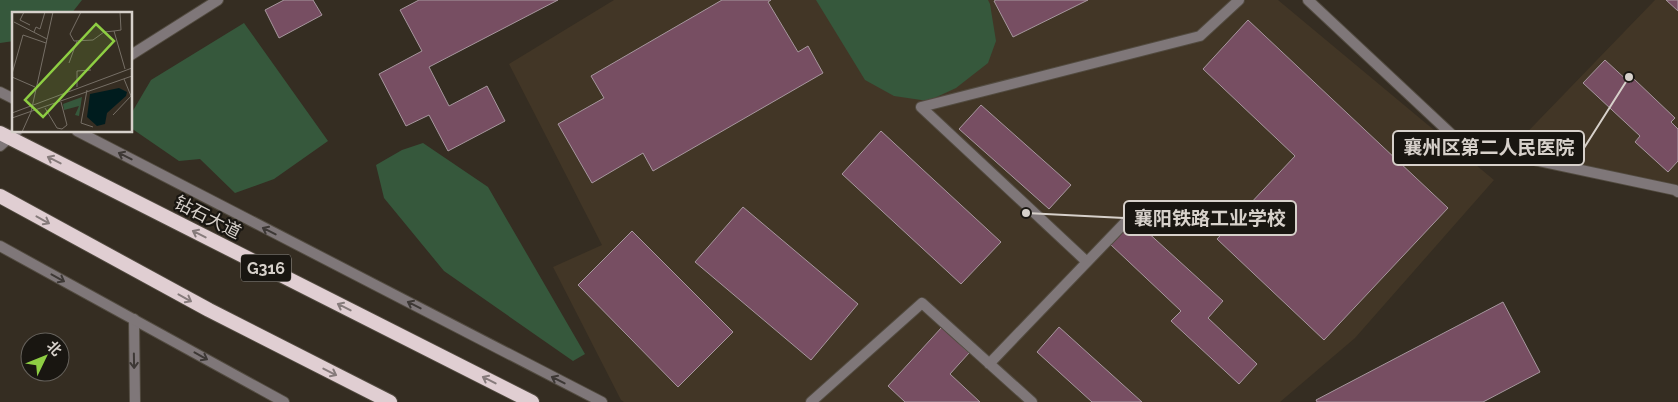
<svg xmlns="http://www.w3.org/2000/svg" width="1678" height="402" font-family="Raleway,'Noto Sans SC',sans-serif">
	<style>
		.built { fill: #423626 }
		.green { fill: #36583c }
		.building { fill: #774e62; stroke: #a7979e }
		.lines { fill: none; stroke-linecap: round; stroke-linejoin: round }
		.service-casing { stroke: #524b40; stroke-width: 12 }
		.minor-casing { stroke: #524b40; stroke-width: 12 }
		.tertiary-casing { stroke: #524b40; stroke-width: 12 }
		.trunk-casing { stroke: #524b40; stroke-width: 16 }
		.service { stroke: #7f7779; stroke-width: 10 }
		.minor { stroke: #7f7779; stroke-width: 10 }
		.tertiary { stroke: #7f7779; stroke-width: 10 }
		.trunk { stroke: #e0ced2; stroke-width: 14 }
		.oneway { stroke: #3d3835 }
		.oneway2 { stroke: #867b7b }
		.labels { text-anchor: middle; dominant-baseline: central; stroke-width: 4.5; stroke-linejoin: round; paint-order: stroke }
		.shield { fill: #191611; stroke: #9e9993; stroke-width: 1 }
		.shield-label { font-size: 16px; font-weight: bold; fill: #d7d1cb }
		.street-label { font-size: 18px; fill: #d7d1cb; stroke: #191611 }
		.inset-road { fill: none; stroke: #766f66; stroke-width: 1 }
		.view { fill: #8ece43; fill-opacity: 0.15; stroke: #8ece43; stroke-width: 2.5 }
		.inset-edge { fill: none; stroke: #d7d1cb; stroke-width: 2.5 }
		.leader { fill: none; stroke: #d7d1cb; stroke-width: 2 }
		.callout-dot { fill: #d7d1cb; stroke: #191611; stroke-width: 2 }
		.callout { fill: #191611; stroke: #d7d1cb; stroke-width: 2 }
		.callout-label { font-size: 19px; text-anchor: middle; font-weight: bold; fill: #d7d1cb }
	</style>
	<rect width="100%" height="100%" fill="#352d22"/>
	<!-- built -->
	<path class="built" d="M614,0H1278L1494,180L1355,338L1280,402H624L621,400L553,267L602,245L509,64Z
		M1655,0H1678V192L1506,154Z"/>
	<!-- green -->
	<path class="green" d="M0,0H82L71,14H14V41L0,43Z
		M816,0H988L990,4L996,41L988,63L956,88L928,101L894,96L865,80Z
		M244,23L328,141L274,179L235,193L200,159L179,161L131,128V114L151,80Z
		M423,143L488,187L585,354L573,361L444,271L384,198L376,165L402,150Z"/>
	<!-- building -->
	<path class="building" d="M284,0H313L322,15L279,38L265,10Z
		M419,0H558L429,67L449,106L487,86L505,121L448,151L429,115L406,126L379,74L422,51L400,10Z
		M722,0H771L768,2L798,52L808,46L823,73L653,171L643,153L592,183L558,124L604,98L591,76Z
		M996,0H1088L1013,37L994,1Z
		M1666,0H1678V11Z
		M1248,20L1448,208L1324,340L1217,239L1295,156L1203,69Z
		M1605,60L1630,83L1634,79L1675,118L1671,122L1678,129V161L1668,172L1635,142L1640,136L1583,83Z
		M981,105L1071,185L1049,209L959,129Z
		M881,131L1001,242L961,284L842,174Z
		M743,207L858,304L811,360L695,262Z
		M1133,219L1223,301L1208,318L1257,364L1239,384L1171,321L1181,311L1110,244Z
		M632,231L733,332L678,387L578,285Z
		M1503,302L1540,372L1483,402H1317L1316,400Z
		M942,327L969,353L950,374L980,402H905L888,386Z
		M1059,327L1142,402H1092L1037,352Z"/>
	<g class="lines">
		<!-- service casing -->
		<g class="service-casing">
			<path id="service" d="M921,107L1200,36L1239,0
				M921,107L1087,262
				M134,319L135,402
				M989,364L1137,210
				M811,402L922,303L1032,402"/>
		</g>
		<!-- minor casing -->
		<g class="minor-casing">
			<path id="minor" d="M1308,0L1465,147L1506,154L1675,190L1678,192"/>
		</g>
		<!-- tertiary casing -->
		<g class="tertiary-casing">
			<path id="tertiary" d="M131,55L218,0
				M0,92L14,99
				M77,131L602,402
				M0,146L17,131
				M0,246L284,402"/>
		</g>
		<!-- trunk casing -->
		<g class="trunk-casing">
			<path id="trunk" d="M0,133L532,402
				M0,196L209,310L390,402"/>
		</g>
		<!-- service -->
		<use href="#service" class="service"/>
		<!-- minor -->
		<use href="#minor" class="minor"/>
		<!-- tertiary -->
		<use href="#tertiary" class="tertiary"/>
		<!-- trunk -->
		<use href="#trunk" class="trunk"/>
	</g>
	<!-- one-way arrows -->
	<defs><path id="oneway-shaft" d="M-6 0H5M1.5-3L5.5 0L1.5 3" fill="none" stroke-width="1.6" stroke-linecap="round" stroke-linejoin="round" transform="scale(1.25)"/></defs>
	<g class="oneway">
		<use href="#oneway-shaft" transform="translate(125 156) rotate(-153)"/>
		<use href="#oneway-shaft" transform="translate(269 231) rotate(-153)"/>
		<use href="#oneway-shaft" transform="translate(58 278) rotate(29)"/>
		<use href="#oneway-shaft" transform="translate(414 305) rotate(-153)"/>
		<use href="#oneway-shaft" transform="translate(201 356) rotate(29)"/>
		<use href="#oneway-shaft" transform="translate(134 361) rotate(89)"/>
		<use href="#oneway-shaft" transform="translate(558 380) rotate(-153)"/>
	</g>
	<g class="oneway2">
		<use href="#oneway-shaft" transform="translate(54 160) rotate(-153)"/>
		<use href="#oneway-shaft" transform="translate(43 220) rotate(29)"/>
		<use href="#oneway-shaft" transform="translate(199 234) rotate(-153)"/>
		<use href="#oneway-shaft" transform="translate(185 298) rotate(29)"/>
		<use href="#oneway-shaft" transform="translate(344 307) rotate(-153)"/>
		<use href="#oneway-shaft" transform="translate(330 372) rotate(27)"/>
		<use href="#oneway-shaft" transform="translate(489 380) rotate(-153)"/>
	</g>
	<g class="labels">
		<!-- shield labels -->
		<rect class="shield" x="241" y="254.5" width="50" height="27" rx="4"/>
		<g class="shield-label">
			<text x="266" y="268">G316</text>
		</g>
		<!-- street labels -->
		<g class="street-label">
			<text transform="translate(208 217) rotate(27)">钻石大道</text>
		</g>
	</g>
	<!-- overview -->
	<g transform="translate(12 12)">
		<rect width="120" height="120" fill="#352d22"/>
		<path d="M70,85L67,104L63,103L67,94L52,98L51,92Z" fill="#36583c"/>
		<path d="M107,76L115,80L114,84L95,101L93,112L85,114L75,105L78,82Z" fill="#001c1e"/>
		<path class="inset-road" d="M12,0L8,8L18,13M69,0L58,22L62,29L81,28L92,20L102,19L113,57M2,10L35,27M102,19L109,18L108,0M22,20L24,15L28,17L33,0M57,51L65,29M0,62L11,23L34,31M0,65L23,75M65,75V59L79,58M75,78L69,111L81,115M33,96L45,116L50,117L55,113L49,90M0,101L120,56M101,103L119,84L112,67M0,106L120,64M10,120L19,100L41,0"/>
		<path class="view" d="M84,12L102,29L31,105L13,88Z"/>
		<rect width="120" height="120" class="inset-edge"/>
	</g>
	<!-- callouts -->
	<path class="leader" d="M1629 77L1584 148M1026 213L1124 218"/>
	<g class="callout-dot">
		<circle cx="1629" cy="77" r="5"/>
		<circle cx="1026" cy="213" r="5"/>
	</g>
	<g class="callout">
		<rect x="1393" y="131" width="191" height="34" rx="5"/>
		<rect x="1124" y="201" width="172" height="34" rx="5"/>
	</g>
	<g class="callout-label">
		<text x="1489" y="154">襄州区第二人民医院</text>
		<text x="1210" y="225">襄阳铁路工业学校</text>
	</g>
	<!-- north arrow -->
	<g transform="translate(45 357) rotate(47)"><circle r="24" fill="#191611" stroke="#65615b"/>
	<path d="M0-4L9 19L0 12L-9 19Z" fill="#8ece43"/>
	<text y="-8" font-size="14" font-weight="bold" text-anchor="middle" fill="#d7d1cb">北</text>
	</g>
</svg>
